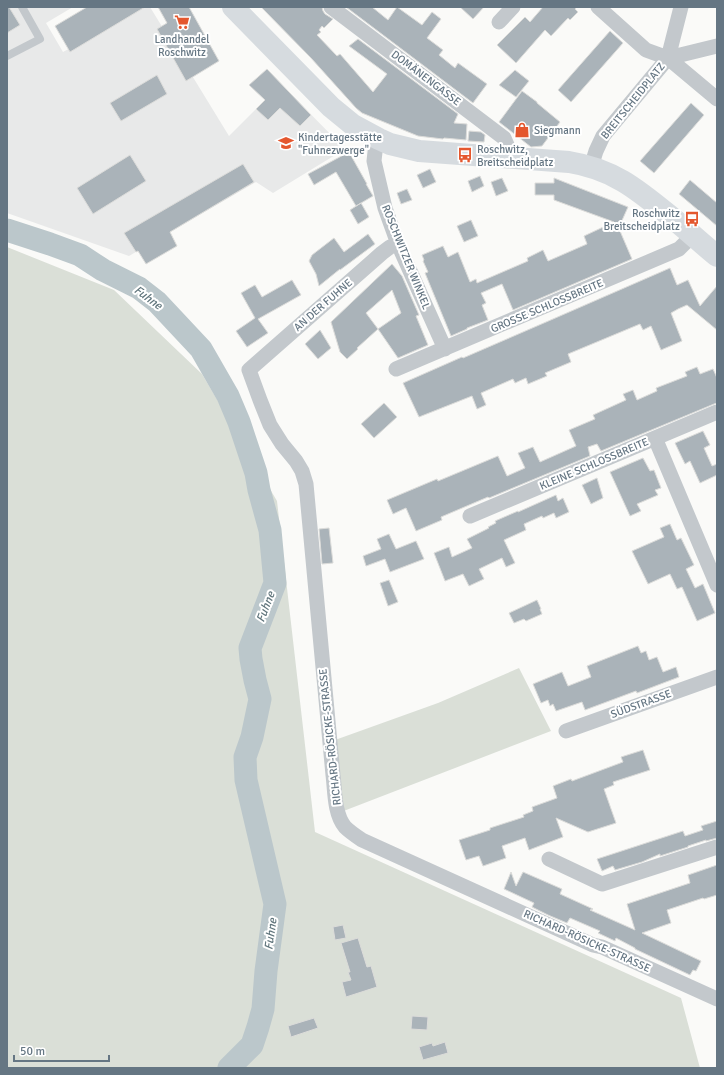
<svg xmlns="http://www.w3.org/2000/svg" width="724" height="1075" font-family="Signika,sans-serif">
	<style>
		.built { fill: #e8e9e9 }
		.green { fill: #dadfd7 }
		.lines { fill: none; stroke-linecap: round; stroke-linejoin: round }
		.river { stroke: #bbc7cb; stroke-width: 23 }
		.building { fill: #aab3b9; stroke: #dcdcda; fill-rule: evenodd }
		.lane { stroke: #c3c8cc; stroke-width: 8 }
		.street { stroke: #c3c8cc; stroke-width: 15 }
		.secondary { stroke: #d6dbdf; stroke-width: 22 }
		.labels { text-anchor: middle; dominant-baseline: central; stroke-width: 4; stroke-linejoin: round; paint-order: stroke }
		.poi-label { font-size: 11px; fill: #657683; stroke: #fff; text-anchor: start }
		.street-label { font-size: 11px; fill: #657683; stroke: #fff }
		.water-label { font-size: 12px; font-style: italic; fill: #60757c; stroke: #fff }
	</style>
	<rect width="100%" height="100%" fill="#fafaf8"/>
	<!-- built -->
	<path class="built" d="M7,7H73L46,23L63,52L145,7H150L229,136L281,84L345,149L273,193L256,182L129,256L7,213Z"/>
	<!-- green -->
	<path class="green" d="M7,247L114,290L202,374L277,501L315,832L681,998L700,1068H7Z
		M519,668L551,731L341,812L335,740L438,703Z"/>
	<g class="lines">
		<!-- river -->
		<path class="river" d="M7,230L50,244L80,255L103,270L139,288L157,302L201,349L228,396L239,422L256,473L259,490L270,530L275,583L250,648L251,659L255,680L260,699L252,737L245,757L246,780L275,904L266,971L263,1009L258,1027L252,1045L229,1068"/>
	</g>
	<!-- building -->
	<path class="building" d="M7,7H9L20,25L7,33Z
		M87,7H145L70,52L55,26Z
		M158,7H189L219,61L186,81L157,29L167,23Z
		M261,7H322L323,11L325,14L333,19L324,28L322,26L319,30L321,32L317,35L337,56L340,54L373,92L387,74L349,46L358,39L458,114L454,123L467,124L466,140L444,138L443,139L418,136L362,113L356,108L311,58Z
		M346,7H372L388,20L397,7L422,25L432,12L441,19L427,38L443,50L439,55L455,68L458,63L487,84L473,103Z
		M460,7H484L473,19Z
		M543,7H577L575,9L578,12L570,20L568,18L551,36L545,30L516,63L497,45L525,17L530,22Z
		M610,31L623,43L571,102L558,90Z
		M267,69L311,115L300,126L280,108L268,120L256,109L265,100L249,85Z
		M515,70L529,81L516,97L499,85Z
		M157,75L167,94L121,121L110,103Z
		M522,91L537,102V103L560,122L542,146L531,147L499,122Z
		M691,103L704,115L654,173L640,161Z
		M469,131L481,132L485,135L484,142L468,141Z
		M349,152L367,184H366L373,196L356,206L336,172L314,185L308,174Z
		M130,155L146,181L93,214L77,188Z
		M243,164L254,182L170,232L177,246L146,264L138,251L136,252L124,233Z
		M430,169L436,182L423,188L417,175Z
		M480,176L484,186L472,192L468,181Z
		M502,178L508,191L496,196L491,182Z
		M554,178L628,207L620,225L617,224L632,259L513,310L502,284L481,293L486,303L482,305L488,320L467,328V329L451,336L425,273L428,272L423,261L424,260L422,255L443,246L448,257L458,252L470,282L476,279L477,283L528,261L527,258L543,250L548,261L587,244L584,236L614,222L554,200V195H535V183H554Z
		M690,180L717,203V226L679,194Z
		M407,189L412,200L401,204L397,193Z
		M361,203L369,217L358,224L350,210Z
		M471,220L478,236L464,242L457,226Z
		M368,234L375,244L340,270V269L319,286L316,274L309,261L312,255L334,238L344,252Z
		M392,264L402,276L419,315L416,316L428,345L398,358L378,329L357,348L358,349L347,359L340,352L331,322ZM392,290L401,313L378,329L366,313Z
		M670,268L677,285L688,280L700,306L717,286V330L687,305L678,309L671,313L682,341L661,350L651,326L643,330L640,324L568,354L571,362L545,373L547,376L528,384L526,378L515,383L513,379L481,393L486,405L477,409L472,396L419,417L403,383L462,357L463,358L553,319Z
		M292,280L301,295L258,319L268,333L247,347L236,331L255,318L241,293L255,285L262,297Z
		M320,330L331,348L318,359L305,344Z
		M697,367L700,374L713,369L717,378V403L714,404L601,451L597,444L588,447L590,456L489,498L488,497L441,517L442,520L416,531L406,508L393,514L387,500L437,479L438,481L498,456L507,476L525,468L518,453L533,447L540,462L576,446L569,430L595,419L593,415L626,400L623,394L633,390L637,400L657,391L656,388L687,376L685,372Z
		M384,403L397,417L374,438L361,424Z
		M703,431L710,445L704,448L712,466L717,464V475L700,483L690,461L685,464L675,443Z
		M643,458L650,471L654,470L661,488L655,490L658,495L637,504L641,511L630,516L610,472Z
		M597,478L603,498L591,504L582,485Z
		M556,495L558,501L563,498L569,512L556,518L554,513L543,518L542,516L524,524L526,530L504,540L515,563L506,567L502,558L479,569L484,579L469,586L463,574L445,581L434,553L449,547L452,557L472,548L467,539L489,528L488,527L496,523L495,521L518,511V512Z
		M670,524L677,540L681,538L694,565L686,569L695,588L703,584L715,613L697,621L682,587L677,589L670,574L648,584L632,551L664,537L660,528Z
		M329,528L333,563L322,564L319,529Z
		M389,534L396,549L416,541L424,559L390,572L385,559L366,566L363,556L381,549L377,539Z
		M389,580L398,602L388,606L380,583Z
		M537,600L541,609H540L542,614L526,621L524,619L514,623L509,613Z
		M638,646L641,653L646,651L649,660L657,657L663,672L676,667L679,677L637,693L636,691L585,710L582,702L556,711L553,704L550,706L548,700L541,703L533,684L562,672L568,686L591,677L587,666Z
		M643,750L650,770L613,782L614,785L604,789L616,823L588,832L556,818L563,837L529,850L525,838L502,846L506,858L483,866L479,856L466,860L459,840L490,830V828L524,817L523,815L533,811L532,807L557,798L553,786L571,779L572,781L623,762L621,757Z
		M717,821V838L706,841V840L688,846V847L660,856V854L642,862L615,870L613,866L602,871L597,859L683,831L685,836L703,830L701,826Z
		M717,865V895L704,899L703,898L667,910L671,923L642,933L701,961L696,971L693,970L690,975L635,949V948L616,938L615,941L598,933L600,931L570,918L567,923L548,915L532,907L534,903L504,889L511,872L516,886L523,872L562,889L560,894L593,909L590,910L635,930L627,904L690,883L688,875Z
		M343,925L346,938L335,940L333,927Z
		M358,938L367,967L371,966L377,987L346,997L342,982L351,980L348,972H350L341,943Z
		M412,1016L428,1017L427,1030L411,1029Z
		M314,1018L318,1028L291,1037L288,1026Z
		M445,1042L448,1053L423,1060L419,1047L432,1043L433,1046Z"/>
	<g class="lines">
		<!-- lane -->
		<path class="lane" d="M7,56L40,39L22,7"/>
		<!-- street -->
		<path class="street" d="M331,7L504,138L507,145L508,158
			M598,7L646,50L668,58L717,99
			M499,22L513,7
			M668,58L717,46
			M379,139L375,152L374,161L385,208L398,244L445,349
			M591,167L596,151L603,136L668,58L681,7
			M398,244L390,247L382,253L249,370L260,400L270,425L282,444L296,461L302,471L306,484L333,775C335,790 334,814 345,827C350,832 356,836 362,840L593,945L602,947L717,999
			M396,369L679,249L693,235
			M655,438L717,585
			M470,516L717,412
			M566,731L717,677
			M549,859L602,884L717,847"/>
		<!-- secondary -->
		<path class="secondary" d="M233,7L331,107L353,125L379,139L390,144L419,151L569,162C613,169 637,189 670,216C686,229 701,243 717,256"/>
	</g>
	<!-- icons -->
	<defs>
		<g id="supermarket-bare" transform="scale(1.2)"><path d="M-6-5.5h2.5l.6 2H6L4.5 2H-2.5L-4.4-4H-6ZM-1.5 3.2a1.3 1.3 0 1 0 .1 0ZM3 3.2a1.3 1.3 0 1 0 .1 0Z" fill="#e4572e" stroke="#fff" stroke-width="2.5" paint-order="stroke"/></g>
		<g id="shop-bare" transform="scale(1.2)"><path d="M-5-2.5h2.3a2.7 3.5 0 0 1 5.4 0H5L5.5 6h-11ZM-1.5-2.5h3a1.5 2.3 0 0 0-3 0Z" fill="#e4572e" stroke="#fff" stroke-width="2.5" paint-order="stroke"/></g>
		<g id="school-bare" transform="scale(1.2)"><path d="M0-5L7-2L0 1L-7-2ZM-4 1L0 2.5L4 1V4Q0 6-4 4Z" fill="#e4572e" stroke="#fff" stroke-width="2.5" paint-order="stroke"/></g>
		<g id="bus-bare" transform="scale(1.2)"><path d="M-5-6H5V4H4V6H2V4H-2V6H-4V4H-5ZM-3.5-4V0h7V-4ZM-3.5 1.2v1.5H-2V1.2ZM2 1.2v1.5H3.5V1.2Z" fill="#e4572e" stroke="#fff" stroke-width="2.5" paint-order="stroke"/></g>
	</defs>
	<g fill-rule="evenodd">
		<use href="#supermarket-bare" x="182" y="22"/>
		<use href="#shop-bare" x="522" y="130"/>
		<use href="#school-bare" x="286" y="143"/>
		<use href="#bus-bare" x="465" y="155"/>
		<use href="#bus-bare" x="692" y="219"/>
	</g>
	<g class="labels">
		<!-- poi labels -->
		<g class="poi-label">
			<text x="182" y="39" text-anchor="middle">Landhandel<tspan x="182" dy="13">Roschwitz</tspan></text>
			<text x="534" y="130">Siegmann</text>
			<text x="298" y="137">Kindertagesstätte<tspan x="298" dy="13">"Fuhnezwerge"</tspan></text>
			<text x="477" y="149">Roschwitz,<tspan x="477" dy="13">Breitscheidplatz</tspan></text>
			<text x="680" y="213" text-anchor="end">Roschwitz<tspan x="680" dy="13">Breitscheidplatz</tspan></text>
		</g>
		<!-- street labels -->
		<g class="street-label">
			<text transform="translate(426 78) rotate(37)">DOMÄNENGASSE</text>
			<text transform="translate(633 101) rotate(-51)">BREITSCHEIDPLATZ</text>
			<text transform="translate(406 257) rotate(68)">ROSCHWITZER WINKEL</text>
			<text transform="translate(323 305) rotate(-41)">AN DER FUHNE</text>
			<text transform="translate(547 306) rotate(-23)">GROSSE SCHLOSSBREITE</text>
			<text transform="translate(594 464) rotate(-23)">KLEINE SCHLOSSBREITE</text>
			<text transform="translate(641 704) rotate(-20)">SÜDSTRASSE</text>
			<text transform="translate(330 737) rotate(-96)">RICHARD-RÖSICKE-STRASSE</text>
			<text transform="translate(587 941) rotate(24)">RICHARD-RÖSICKE-STRASSE</text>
		</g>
		<!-- water labels -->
		<g class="water-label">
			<text transform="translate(148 298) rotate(36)">Fuhne</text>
			<text transform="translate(266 607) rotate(-69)">Fuhne</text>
			<text transform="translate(271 934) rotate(-82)">Fuhne</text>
		</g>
	</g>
	<!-- border -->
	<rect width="724" height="1075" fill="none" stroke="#657683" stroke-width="16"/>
	<!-- scale -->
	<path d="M14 1055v6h95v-6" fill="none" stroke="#657683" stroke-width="2"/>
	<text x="20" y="1055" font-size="12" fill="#657683" stroke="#ffffff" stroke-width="3" paint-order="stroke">50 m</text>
</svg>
